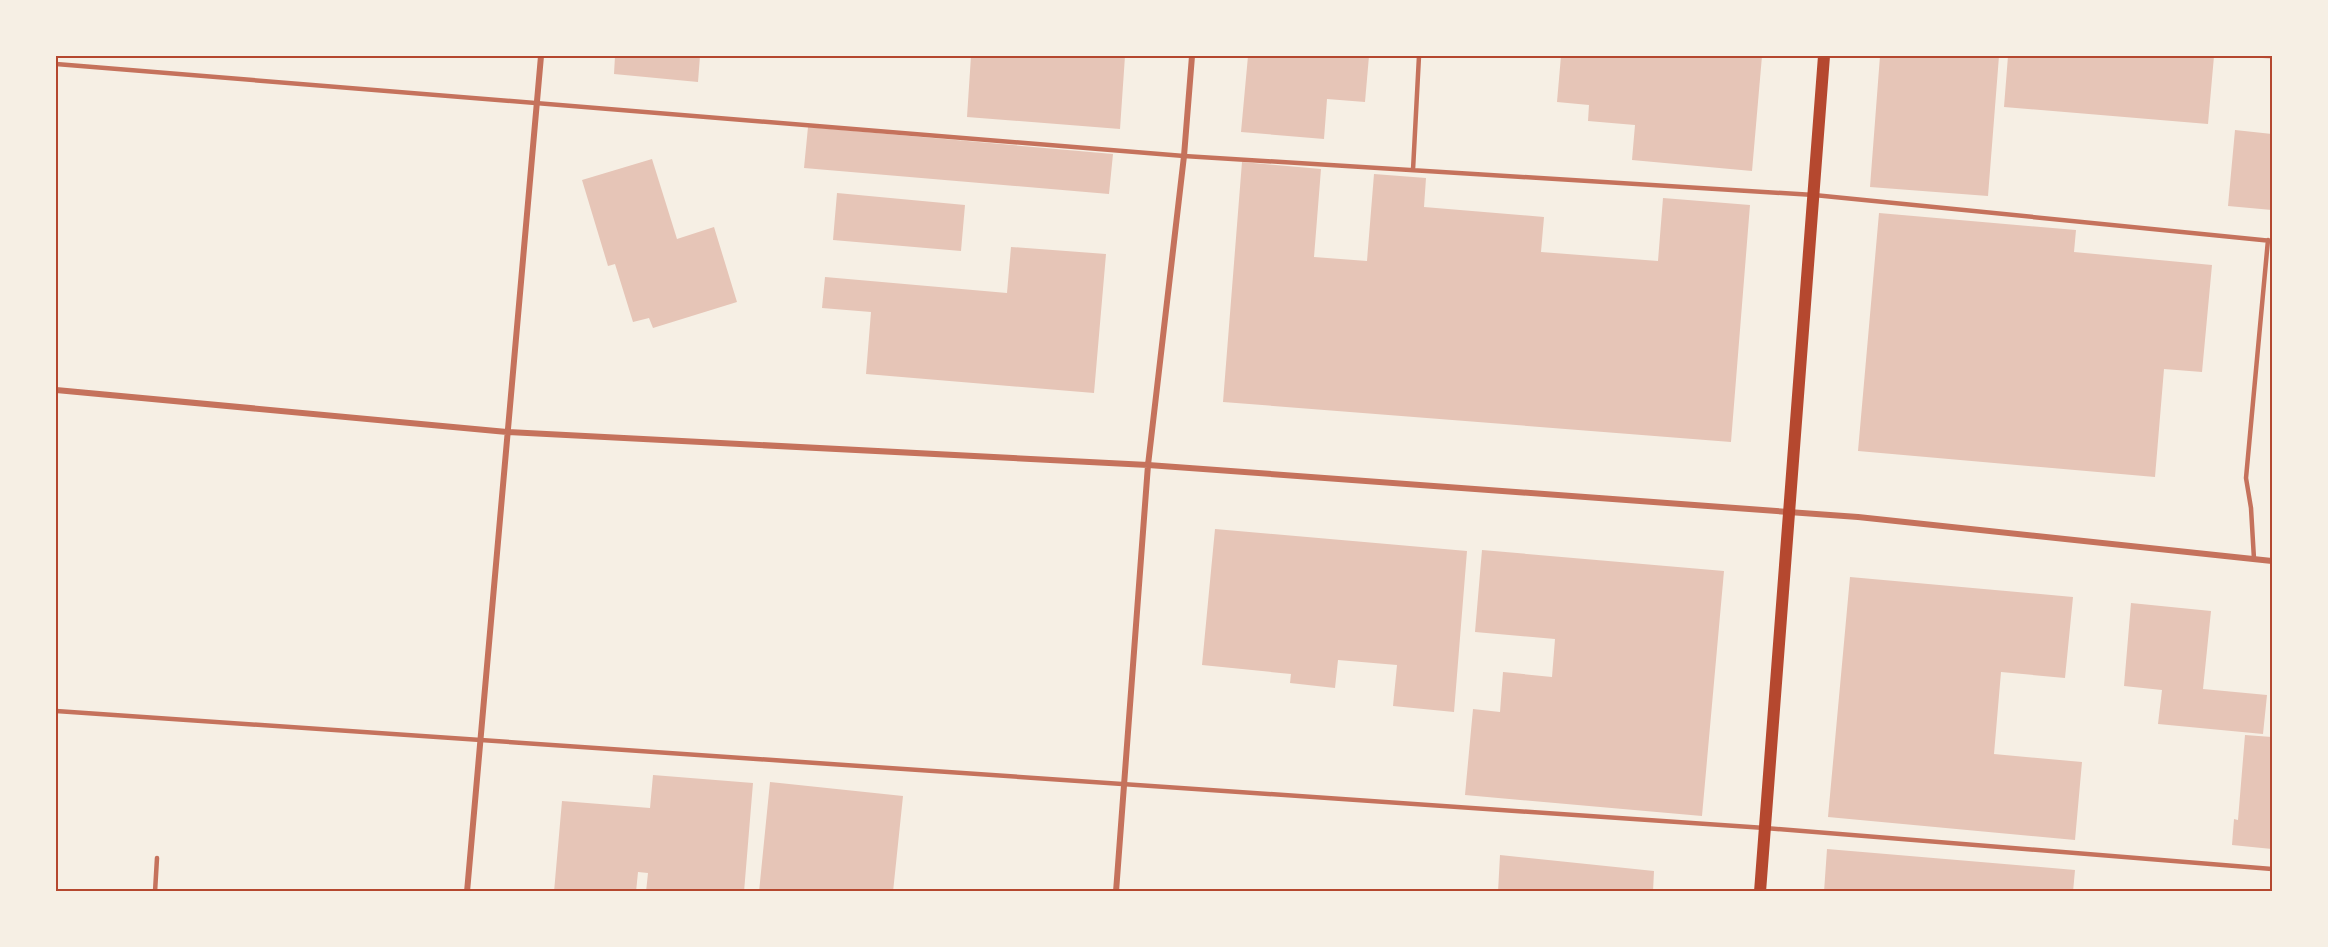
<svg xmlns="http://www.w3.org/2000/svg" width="2328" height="947" font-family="'DejaVu Sans',sans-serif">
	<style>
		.building { fill: #e6c5b7 }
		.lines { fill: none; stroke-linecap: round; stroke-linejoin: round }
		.service { stroke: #c5725c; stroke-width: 4.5 }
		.minor { stroke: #c5725c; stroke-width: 6 }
		.secondary { stroke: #b5482f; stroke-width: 12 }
		.neatline { fill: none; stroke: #b5482f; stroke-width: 2 }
	</style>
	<rect width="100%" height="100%" fill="#f6efe4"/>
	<!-- building -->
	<path class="building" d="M615,56H700L698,82L614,74Z
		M971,56H1125L1120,129L967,117Z
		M1248,56H1369L1365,102L1327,99L1324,139L1241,132Z
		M1561,56H1762L1752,171L1632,160L1635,125L1588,121L1589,105L1557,102Z
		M1880,56H1999L1988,196L1870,187Z
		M2008,56H2214L2208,124L2004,107Z
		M2252,56H2272V59L2252,57Z
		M808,127L1113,154L1109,194L804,168Z
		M2235,130L2272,134V210L2228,206Z
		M652,159L677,239L714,227L737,302L653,328L649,318L633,322L615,264L608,266L582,180Z
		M1242,162L1321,169L1314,257L1367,261L1374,174L1426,178L1424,207L1544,217L1541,252L1658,261L1663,198L1750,205L1731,442L1223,402Z
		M837,193L965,205L961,251L833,240Z
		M1879,213L2076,230L2074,252L2212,265L2202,372L2164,369L2155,477L1858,451Z
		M1011,247L1106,254L1094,393L866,374L871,312L822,308L825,277L1007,293Z
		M1215,529L1467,551L1454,712L1393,706L1397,665L1338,660L1335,688L1290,683L1291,674L1202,665Z
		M1482,550L1724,571L1702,816L1465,795L1473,709L1500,712L1503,672L1552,677L1555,639L1475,632Z
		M1850,577L2073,597L2065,678L2001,672L1994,754L2082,762L2075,840L1828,817Z
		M2131,603L2211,611L2203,689L2267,695L2263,734L2158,724L2162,690L2124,686Z
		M2245,735L2272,737V849L2232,845L2234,819L2238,820Z
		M653,775L753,783L744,892H646L648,873L638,872L636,892H554L562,801L650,808Z
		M770,782L903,796L893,892H759Z
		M1827,849L2075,870L2073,892H1824Z
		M1500,855L1654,871L1653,892H1498Z"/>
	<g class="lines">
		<!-- service -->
		<path class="service" d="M56,64L1184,156L1814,195L2272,241
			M1413,170L1419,56
			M2254,559L2251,508L2246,478L2268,240
			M56,711L1765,828L2272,869
			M155,892L157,858"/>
		<!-- minor -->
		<path class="minor" d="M56,390L507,432L1148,465L1858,517L2272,561
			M467,892L541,56
			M1116,892L1148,465L1184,156L1192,56"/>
		<!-- secondary -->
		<path class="secondary" d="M1760,892L1824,56"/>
	</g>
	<!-- border -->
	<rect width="2328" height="947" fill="none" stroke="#f6efe4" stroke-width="114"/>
	<rect x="57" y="57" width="2214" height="833" class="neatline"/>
</svg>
